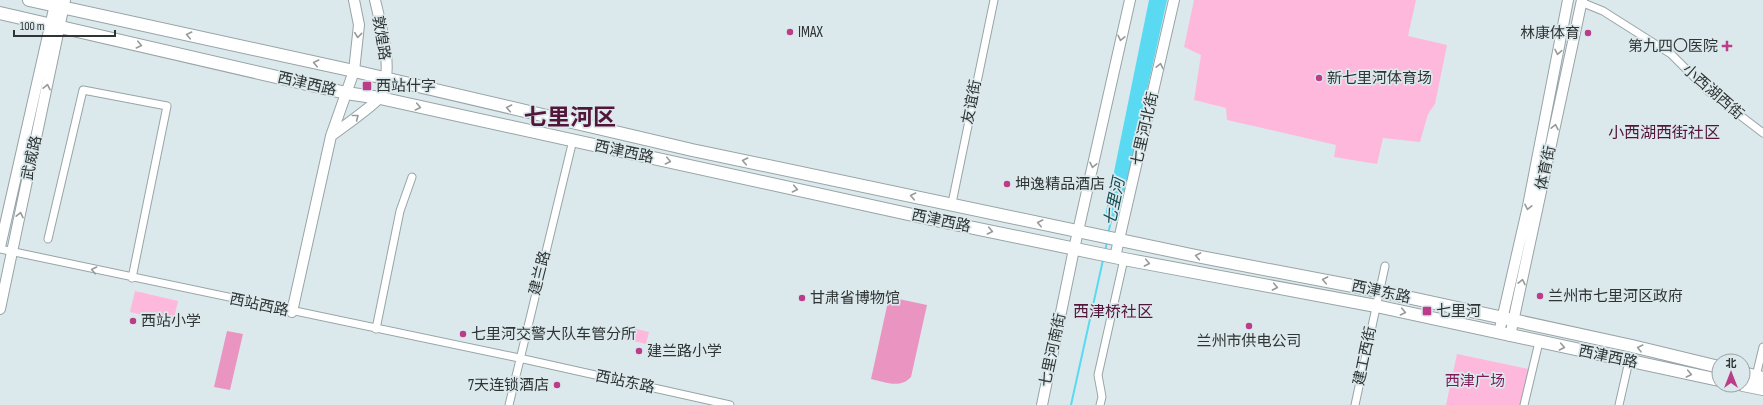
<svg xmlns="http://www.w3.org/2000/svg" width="1763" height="405" font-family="'Sofia Sans Condensed','Noto Sans SC',sans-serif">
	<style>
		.green { fill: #fdb8db }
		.forest { fill: #ea94c1 }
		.water { fill: #59daf2 }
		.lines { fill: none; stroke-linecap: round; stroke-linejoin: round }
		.stream { stroke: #59daf2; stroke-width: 2 }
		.street-casing { stroke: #98a4a7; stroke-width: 9 }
		.secondary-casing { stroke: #98a4a7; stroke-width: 12 }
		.primary-casing { stroke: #98a4a7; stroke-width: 14 }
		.street { stroke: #fff; stroke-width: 7 }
		.secondary { stroke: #fff; stroke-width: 10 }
		.primary { stroke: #fff; stroke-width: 12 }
		.oneway { stroke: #979a9a }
		.poi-dot { fill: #bb3c88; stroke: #dce9ec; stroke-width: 1.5 }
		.labels { text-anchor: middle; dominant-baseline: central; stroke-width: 3.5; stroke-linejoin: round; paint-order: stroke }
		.poi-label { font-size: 15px; fill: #2f3435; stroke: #dce9ec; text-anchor: start }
		.street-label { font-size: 15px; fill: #2f3435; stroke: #dce9ec }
		.park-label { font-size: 15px; fill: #7e1a58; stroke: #dce9ec }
		.neighbourhood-label { font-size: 16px; fill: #53163b; stroke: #dce9ec }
		.water-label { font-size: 16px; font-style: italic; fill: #0f4953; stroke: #dce9ec }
		.town-label { font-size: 23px; font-weight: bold; fill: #53163b; stroke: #dce9ec }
	</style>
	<rect width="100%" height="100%" fill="#dce9ec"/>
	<!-- green -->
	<path class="green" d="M1194,0H1416L1408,36L1447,45L1435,104L1428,114L1420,142L1383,138L1377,164L1334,157L1336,145L1227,120L1226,108L1194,100L1201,55L1184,47Z
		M135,291L178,301L173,322L130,312Z
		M624,326L649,332L646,344L621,338Z
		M1457,354L1533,370L1526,405H1446Z"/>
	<!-- forest -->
	<path class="forest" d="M889,297L927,305L911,377C900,389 885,382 871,379Z
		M227,331L243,334L230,390L214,387Z"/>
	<!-- water -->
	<path class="water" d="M1149,0H1167L1144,104L1127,193L1119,220L1105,216Z"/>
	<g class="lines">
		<!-- stream -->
		<path class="stream" d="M1108,234L1112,217
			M1105,251L1107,242
			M1071,405L1103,260"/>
		<!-- street casing -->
		<g class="street-casing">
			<path id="street" d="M1581,2L1603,11L1671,54L1708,91L1763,133
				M952,203L994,0
				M48,239L83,90L167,106L132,278
				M0,249L519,358L730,405
				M376,329L400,211L412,177
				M1756,376L1763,347
				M509,405L573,140
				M1100,405L1102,397L1098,375L1124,259
				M1355,405L1385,266
				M1524,405L1539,342
				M1619,405L1629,361"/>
		</g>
		<!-- secondary casing -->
		<g class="secondary-casing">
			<path id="secondary" d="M331,136C340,129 376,104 380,97C395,73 381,26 375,0
				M0,247L56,0
				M1115,257L1174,0
				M0,309L65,0
				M292,312L331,136L354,71L359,25L354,0
				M1499,333L1528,206L1568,0
				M1510,336L1582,0
				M1042,405L1074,249L1130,0"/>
		</g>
		<!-- primary casing -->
		<g class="primary-casing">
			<path id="primary" d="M29,0L354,71L692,150L1201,257L1379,291L1632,346L1719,367
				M0,13L346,93L380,98L940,221L1124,259L1376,306L1719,380
				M1743,373L1763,378
				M1743,385L1763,389"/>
		</g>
		<!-- street -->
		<use href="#street" class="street"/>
		<!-- secondary -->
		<use href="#secondary" class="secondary"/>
		<!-- primary -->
		<use href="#primary" class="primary"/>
	</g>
	<!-- one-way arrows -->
	<defs><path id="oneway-chevron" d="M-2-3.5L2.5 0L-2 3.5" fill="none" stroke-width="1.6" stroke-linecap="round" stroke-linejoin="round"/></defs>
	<g class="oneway">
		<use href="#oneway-chevron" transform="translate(189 35) rotate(-167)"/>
		<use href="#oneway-chevron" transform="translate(358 35) rotate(96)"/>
		<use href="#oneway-chevron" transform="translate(1121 38) rotate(103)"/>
		<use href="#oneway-chevron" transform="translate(139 45) rotate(13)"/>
		<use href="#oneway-chevron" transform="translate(1558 52) rotate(101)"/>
		<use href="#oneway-chevron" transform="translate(316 63) rotate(-167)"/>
		<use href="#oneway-chevron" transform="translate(1160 66) rotate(-77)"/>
		<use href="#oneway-chevron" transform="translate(47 87) rotate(-78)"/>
		<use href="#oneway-chevron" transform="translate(418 107) rotate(12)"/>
		<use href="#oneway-chevron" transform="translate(509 108) rotate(-168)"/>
		<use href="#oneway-chevron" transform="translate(356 117) rotate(-38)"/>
		<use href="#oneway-chevron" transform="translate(1555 127) rotate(-78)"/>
		<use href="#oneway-chevron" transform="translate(668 161) rotate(12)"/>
		<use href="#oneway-chevron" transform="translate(745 161) rotate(-168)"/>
		<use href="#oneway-chevron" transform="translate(1093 165) rotate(102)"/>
		<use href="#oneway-chevron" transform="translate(795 189) rotate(12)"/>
		<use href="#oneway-chevron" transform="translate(913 196) rotate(-168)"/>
		<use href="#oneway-chevron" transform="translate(1528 207) rotate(102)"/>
		<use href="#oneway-chevron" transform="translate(20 215) rotate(-78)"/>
		<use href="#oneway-chevron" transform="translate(1040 223) rotate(-167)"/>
		<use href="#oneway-chevron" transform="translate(990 231) rotate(12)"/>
		<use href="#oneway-chevron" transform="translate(1198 256) rotate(-169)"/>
		<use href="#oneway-chevron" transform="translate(1147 263) rotate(11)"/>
		<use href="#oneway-chevron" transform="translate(94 270) rotate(-168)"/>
		<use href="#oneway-chevron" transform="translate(1325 280) rotate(-169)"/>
		<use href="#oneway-chevron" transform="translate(1522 282) rotate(-78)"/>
		<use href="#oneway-chevron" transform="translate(1275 287) rotate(11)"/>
		<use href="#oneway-chevron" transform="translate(1403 312) rotate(12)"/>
		<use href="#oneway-chevron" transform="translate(1562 347) rotate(12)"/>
		<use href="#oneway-chevron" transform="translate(1640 348) rotate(-166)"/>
		<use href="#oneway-chevron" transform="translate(1689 374) rotate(11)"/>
	</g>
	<!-- markers -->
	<g class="poi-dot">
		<circle cx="790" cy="32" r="4"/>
		<circle cx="1588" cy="33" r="4"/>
		<path d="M1725 40h4v4h4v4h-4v4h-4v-4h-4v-4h4z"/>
		<circle cx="1319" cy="78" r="4"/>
		<rect x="362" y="81" width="10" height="10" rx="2"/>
		<circle cx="1007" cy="184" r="4"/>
		<circle cx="1540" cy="296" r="4"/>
		<circle cx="802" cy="298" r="4"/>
		<rect x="1422" y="306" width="10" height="10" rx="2"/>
		<circle cx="133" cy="321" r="4"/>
		<circle cx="1249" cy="326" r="4"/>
		<circle cx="463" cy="334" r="4"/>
		<circle cx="639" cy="351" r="4"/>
		<circle cx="557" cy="385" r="4"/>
	</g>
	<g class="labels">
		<!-- poi labels -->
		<g class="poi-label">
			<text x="798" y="32">IMAX</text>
			<text x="1580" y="33" text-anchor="end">林康体育</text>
			<text x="1718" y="46" text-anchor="end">第九四〇医院</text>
			<text x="1327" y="78">新七里河体育场</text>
			<text x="376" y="86">西站什字</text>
			<text x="1015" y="184">坤逸精品酒店</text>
			<text x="1548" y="296">兰州市七里河区政府</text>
			<text x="810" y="298">甘肃省博物馆</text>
			<text x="1436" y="311">七里河</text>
			<text x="141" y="321">西站小学</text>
			<text x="471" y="334">七里河交警大队车管分所</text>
			<text x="1249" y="341" text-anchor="middle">兰州市供电公司</text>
			<text x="647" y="351">建兰路小学</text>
			<text x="549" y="385" text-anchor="end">7天连锁酒店</text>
		</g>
		<!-- street labels -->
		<g class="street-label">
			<text transform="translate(381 38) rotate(81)">敦煌路</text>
			<text transform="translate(307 84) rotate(13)">西津西路</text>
			<text transform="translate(1713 92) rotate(41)">小西湖西街</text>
			<text transform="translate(972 102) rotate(-79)">友谊街</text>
			<text transform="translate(1145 129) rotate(-77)">七里河北街</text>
			<text transform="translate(624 152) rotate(12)">西津西路</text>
			<text transform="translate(32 158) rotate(-78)">武威路</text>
			<text transform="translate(1546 168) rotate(-78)">体育街</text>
			<text transform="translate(941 221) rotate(12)">西津西路</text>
			<text transform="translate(540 273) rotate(-76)">建兰路</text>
			<text transform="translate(1381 292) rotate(12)">西津东路</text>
			<text transform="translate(259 305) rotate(12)">西站西路</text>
			<text transform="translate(1053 350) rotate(-78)">七里河南街</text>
			<text transform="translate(1365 356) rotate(-78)">建工西街</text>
			<text transform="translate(1608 357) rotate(12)">西津西路</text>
			<text transform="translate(625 382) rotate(12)">西站东路</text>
		</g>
		<!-- park labels -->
		<g class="park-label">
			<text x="1475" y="381">西津广场</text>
		</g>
		<!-- neighbourhood labels -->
		<g class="neighbourhood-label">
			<text x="1664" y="133">小西湖西街社区</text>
			<text x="1113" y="312">西津桥社区</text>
		</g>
		<!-- water labels -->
		<g class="water-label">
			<text transform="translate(1115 202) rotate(-78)">七里河</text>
		</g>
		<!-- town labels -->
		<g class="town-label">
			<text x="570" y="118">七里河区</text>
		</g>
	</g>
	<!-- north arrow -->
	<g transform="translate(1731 373)"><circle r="19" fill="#dce9ec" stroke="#97a1a3"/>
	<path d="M0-3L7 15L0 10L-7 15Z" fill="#bb3c88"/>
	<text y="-6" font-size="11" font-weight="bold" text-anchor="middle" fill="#2f3435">北</text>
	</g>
	<!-- scale -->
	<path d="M14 30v6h101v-6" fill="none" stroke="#2f3435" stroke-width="2"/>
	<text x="20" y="30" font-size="12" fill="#2f3435" stroke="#dce9ec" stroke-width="3" paint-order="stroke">100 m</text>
</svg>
